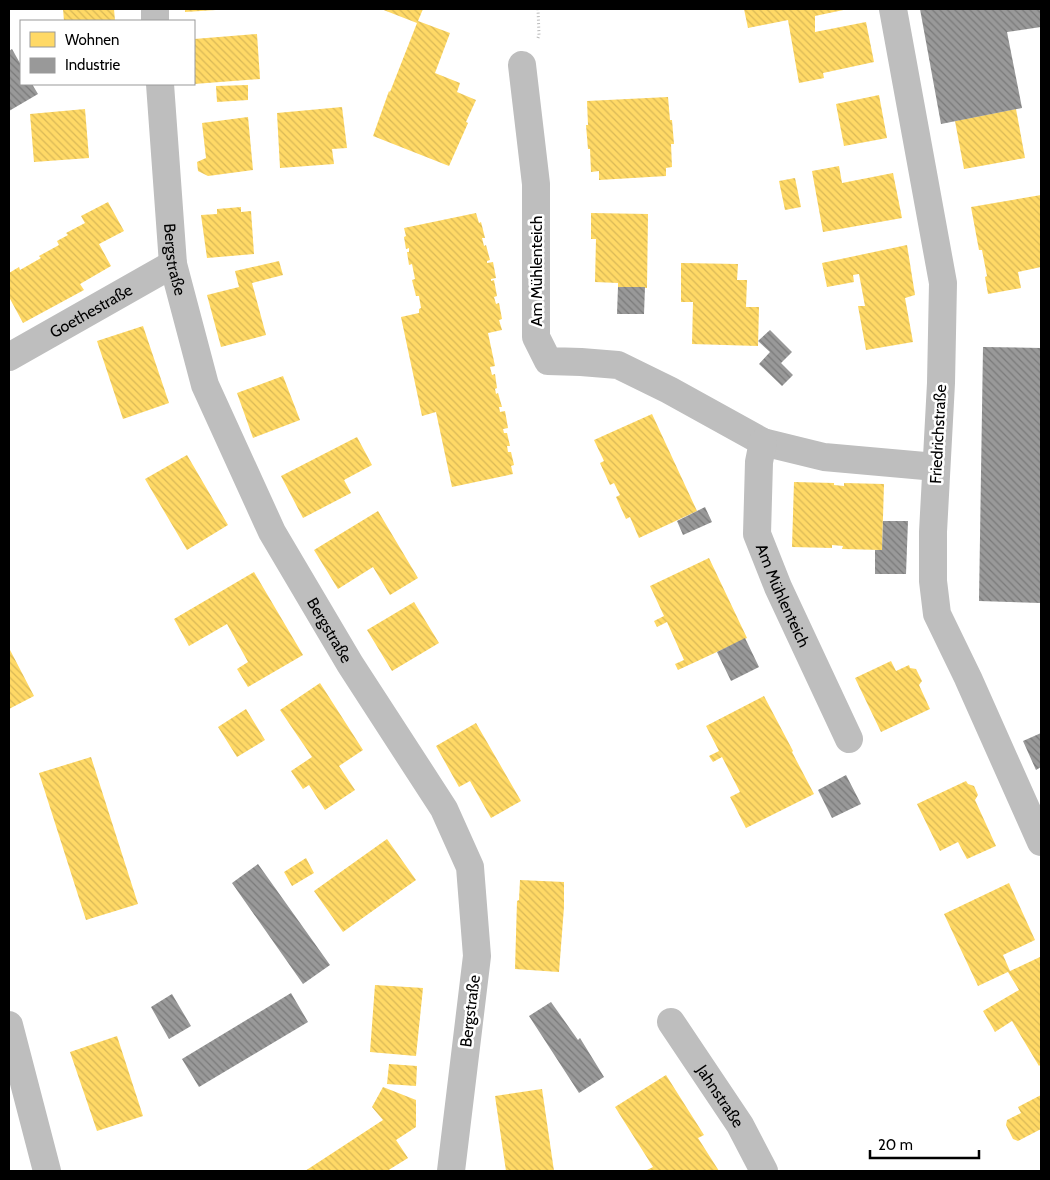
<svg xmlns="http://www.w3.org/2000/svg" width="1050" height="1180" font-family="Cabin,sans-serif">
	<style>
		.homes { fill: url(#homes-back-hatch) }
		.industry { fill: url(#industry-back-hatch) }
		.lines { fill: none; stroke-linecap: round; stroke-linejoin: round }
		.path { stroke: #b9b9b9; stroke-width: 3; stroke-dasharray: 1 2.5; stroke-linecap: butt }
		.street { stroke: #bebebe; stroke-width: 28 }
		.labels { text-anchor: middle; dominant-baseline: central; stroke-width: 5; stroke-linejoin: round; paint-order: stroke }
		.street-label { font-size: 16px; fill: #000; stroke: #fff }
	</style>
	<defs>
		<pattern id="homes-back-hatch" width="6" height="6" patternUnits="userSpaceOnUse" patternTransform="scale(1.25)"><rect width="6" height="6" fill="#ffd966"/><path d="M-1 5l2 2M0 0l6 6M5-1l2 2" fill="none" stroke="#d9b857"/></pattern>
		<pattern id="industry-back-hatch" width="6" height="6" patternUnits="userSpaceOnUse" patternTransform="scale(1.25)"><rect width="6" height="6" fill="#999"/><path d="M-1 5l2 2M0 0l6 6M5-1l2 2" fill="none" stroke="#7a7a7a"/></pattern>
	</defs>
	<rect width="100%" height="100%" fill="#fff"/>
	<!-- homes -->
	<path class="homes" d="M63,9H114L115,21H64Z
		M185,9H215L216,10L185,12Z
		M381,9H423L418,21L450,33L435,73L460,83L457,92L476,100L466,122L468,123L449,166L373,136L389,91L390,92L417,23Z
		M744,9H848L815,16V32L866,22L874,62L823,73L824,78L799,83L788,20L748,28Z
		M257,34L260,79L194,84V39Z
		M248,85V100L217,102L216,86Z
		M879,95L887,138L844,146L836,104Z
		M668,97L670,120H672L674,144H671L672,167L666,168V176L599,180V171L591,172L590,149H588L586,125H588L587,101Z
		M342,107L347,148L332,149L334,164L280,168L277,113Z
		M85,109L89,158L34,162L30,114Z
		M1016,109L1025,158L964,169L955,121Z
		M248,117L253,170L208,176L198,171L197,162L206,158L202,123Z
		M839,166L842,183L893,173L902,218L823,232L812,171Z
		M795,178L801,207L785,210L779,181Z
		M1041,195V267L1018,272L1021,288L988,294L985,277L987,276L982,250H979L971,207Z
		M108,202L124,231L99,244L111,266L80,284L84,290L23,323L9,297V273L19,267L20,270L41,258L39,256L59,245L57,241L68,235L66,233L85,223L81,216Z
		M241,207V212L251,211L254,254L207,258L201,215L217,214V209Z
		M476,213L479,223L481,222L485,238H482L484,246L486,245L490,260L487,261V263L493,262L496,278L491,279V281L494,280L497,296L494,297L496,304L499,303L502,319L499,320L502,330L488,333L495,366L490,367L492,375L495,374L497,388L495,389L496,394L498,393L502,407H499L500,412L505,411L508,428L503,429L504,433H507L510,446H507L508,452H511L514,465L511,466L513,474L452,487L436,412L422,416L401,317L419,313V309L421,308L419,296H416L412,280L415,279L412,264L409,265L407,252H409V248L406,249L404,237L406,236L404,228Z
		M591,213L648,214L647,288L618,287V283L595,282L596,239H591Z
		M907,245L915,295L905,298L913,342L866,350L858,306H865L859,274L853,275L854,282L827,287L822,263Z
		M279,261L283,275L252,283L266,335L221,347L207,295L239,287L235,271Z
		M681,263L738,264L737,280H747L746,307H759L758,346L692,344L693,302H681Z
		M143,326L169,403L123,419L97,341Z
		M283,376L300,420L253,438L237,393Z
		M652,414L697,511L639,538L630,517L626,519L616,497L620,495L614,483L610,485L600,463L604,461L594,440Z
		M357,437L372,465L344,480L351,493L303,518L281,476Z
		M187,455L228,525L187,550L145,479Z
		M794,482L834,483V485L844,486V483L884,484L882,550L842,549L843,546L832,545V548L792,547Z
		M378,511L418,578L390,595L373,567L338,589L314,550Z
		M709,558L747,638L678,670L675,664L684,660L667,622L657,627L654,621L664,616L650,586Z
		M254,572L303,655L248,687L237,669L248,662L227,624L189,646L174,619Z
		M414,602L439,643L392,671L367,630Z
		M9,648L34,696L9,709Z
		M891,661L896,671L909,665L910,668L916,669L922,681L919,685L930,709L881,732L855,678Z
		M320,683L363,750L339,766L355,790L325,810L309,785L303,789L291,771L312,757L280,710Z
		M764,696L793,751L792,752L814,794L746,828L730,797L740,792L722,757L713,762L709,756L719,751L706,726Z
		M246,709L265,740L237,757L218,727Z
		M476,723L521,801L491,818L470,781L459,787L436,746Z
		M91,757L138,904L86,920L39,773Z
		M966,781L968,784L974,786L978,795L975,800L996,846L967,859L958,842L940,851L917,804Z
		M387,839L416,880L343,932L314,891Z
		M306,858L314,873L292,886L284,872Z
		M520,880L564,882V907L559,972L515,969L517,901L519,900Z
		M1009,883L1035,940L1003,955L1010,971L978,986L944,914Z
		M1040,957L1041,960V1064L1039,1066L1012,1021L995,1032L983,1011L1019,990L1008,972Z
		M375,985L423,988L416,1056L370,1052Z
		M117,1036L143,1116L97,1131L70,1052Z
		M389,1064L417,1066L416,1086L387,1084Z
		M666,1075L704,1135L698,1138L719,1171H648L647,1170L653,1167L615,1107Z
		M383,1087L416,1100V1127L396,1140L408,1158L387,1171H305L383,1120L372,1107Z
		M542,1089L554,1171H506L495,1096Z
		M1041,1095V1129L1018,1141L1013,1139L1006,1125L1007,1120L1021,1113L1018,1107Z"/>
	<!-- industry -->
	<path class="industry" d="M920,9H1041V27L1007,32L1022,108L941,124Z
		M12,49L21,65V84H32L38,94L9,111V51Z
		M618,287H645L644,314H617Z
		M770,330L792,352L781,363L793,375L782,386L759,364L770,352L758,341Z
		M983,347L1041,348V603L979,601Z
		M705,507L712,522L683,535L677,521Z
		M883,521H908L906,574H875V550H882Z
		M745,638L759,667L731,681L717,652Z
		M1041,733V767L1036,770L1023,741Z
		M846,775L861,804L832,818L818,790Z
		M258,864L330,965L303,984L232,883Z
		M291,993L308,1022L199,1087L182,1059Z
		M172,994L191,1026L169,1039L151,1007Z
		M551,1002L578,1040L580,1038L604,1077L579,1093L529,1016Z"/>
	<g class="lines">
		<!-- path -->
		<path class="path" d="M538,38L539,35L538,9"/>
		<!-- street -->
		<g class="street">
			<path d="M155,9V21"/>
			<path d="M893,9L943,283L941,383L933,532V581L937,614L968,678L1041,842"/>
			<path d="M522,65L536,184V337L548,361L581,362L618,365L669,390L763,442L824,457L936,467"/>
			<path id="s1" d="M160,84L173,264L205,385L272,532L350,664L444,809L470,867L477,956L451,1171"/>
			<path id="s2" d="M9,357L173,264"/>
			<path id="s3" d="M763,442L759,462L757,534L778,587L849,739"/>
			<path id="s4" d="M671,1022L740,1125L764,1171"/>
			<path d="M9,1025L47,1171"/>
		</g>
	</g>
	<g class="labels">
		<!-- street labels -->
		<g class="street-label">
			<text stroke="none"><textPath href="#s1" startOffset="176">Bergstraße</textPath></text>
			<text transform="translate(536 271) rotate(-90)">Am Mühlenteich</text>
			<text stroke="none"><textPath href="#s2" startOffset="94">Goethestraße</textPath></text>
			<text transform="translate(938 434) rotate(-87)">Friedrichstraße</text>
			<text stroke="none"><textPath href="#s3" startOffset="159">Am Mühlenteich</textPath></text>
			<text stroke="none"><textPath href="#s1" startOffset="581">Bergstraße</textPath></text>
			<text transform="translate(470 1011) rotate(-83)">Bergstraße</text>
			<text stroke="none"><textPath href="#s4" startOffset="89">Jahnstraße</textPath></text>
		</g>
	</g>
	<!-- border -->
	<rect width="1050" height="1180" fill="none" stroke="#000000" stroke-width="20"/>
	<!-- legend -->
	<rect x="20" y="20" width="175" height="65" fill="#ffffff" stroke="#999999"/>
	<rect x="30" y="32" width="25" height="15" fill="#ffd966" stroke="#999999"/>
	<text x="65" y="45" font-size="15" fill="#000000">Wohnen</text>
	<rect x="30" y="58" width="25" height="15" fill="#999999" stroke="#999999"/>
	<text x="65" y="70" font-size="15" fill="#000000">Industrie</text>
	<!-- scale -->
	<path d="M870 1150v8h109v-8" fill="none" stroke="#000000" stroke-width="2.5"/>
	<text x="878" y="1150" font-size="15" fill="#000000" stroke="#ffffff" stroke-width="4" paint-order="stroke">20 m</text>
</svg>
